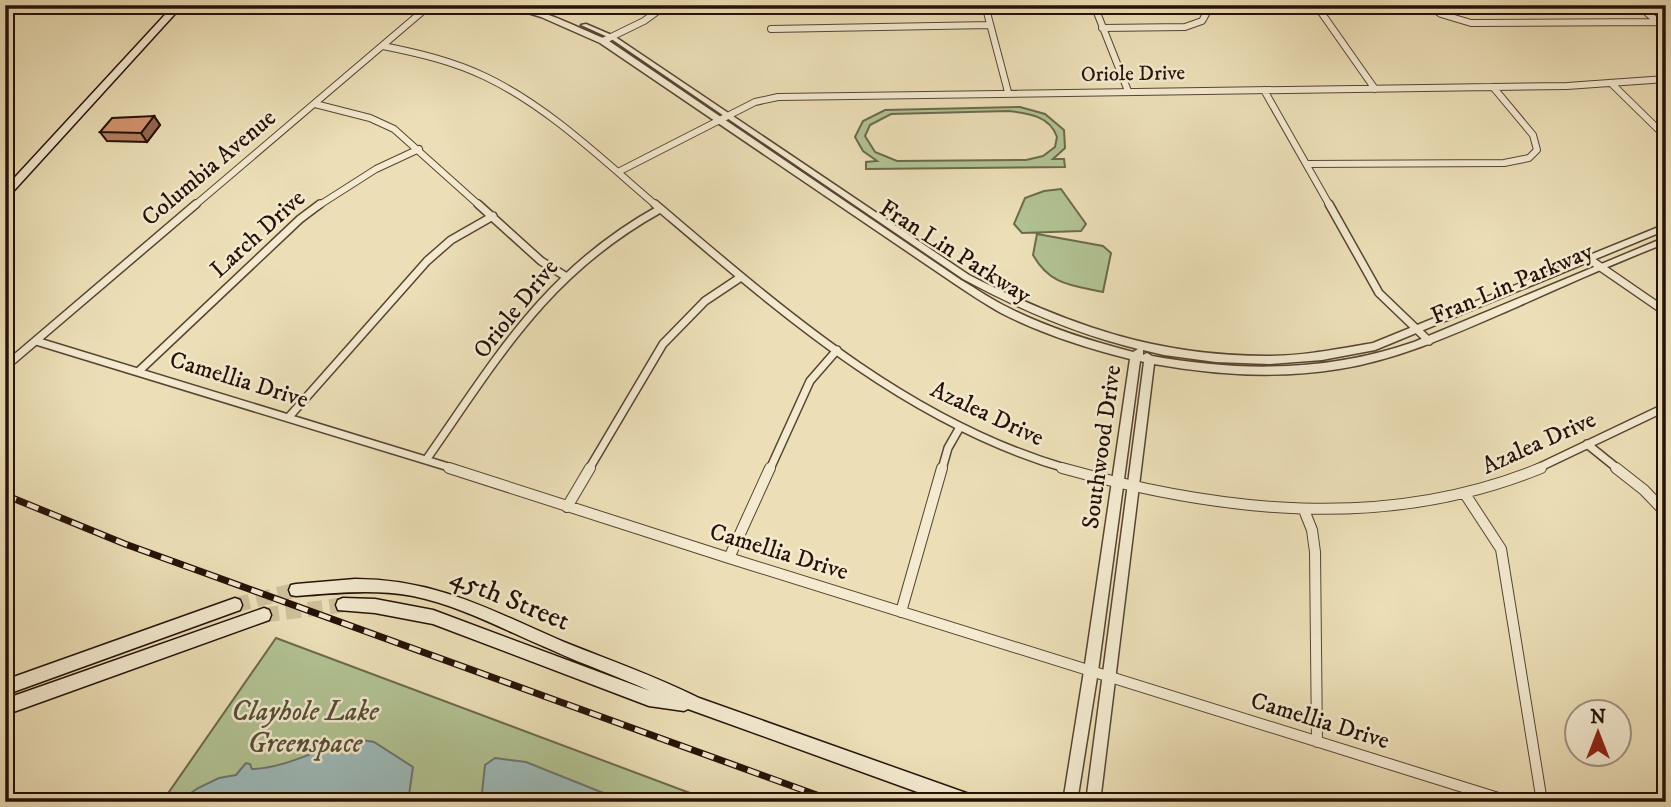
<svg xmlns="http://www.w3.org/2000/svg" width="1671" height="807" font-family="'IM FELL DW Pica',serif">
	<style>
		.green { fill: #b2c393; stroke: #6c6a4c; stroke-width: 2; fill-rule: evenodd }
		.water { fill: #9dbab9; stroke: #6d7671; stroke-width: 2 }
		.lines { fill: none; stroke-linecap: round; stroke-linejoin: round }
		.secondary-tunnel { stroke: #cec09c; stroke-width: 15; stroke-dasharray: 15 7; stroke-linecap: butt }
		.minor-far2-casing { stroke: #584432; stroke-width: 8 }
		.minor-far1-casing { stroke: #584432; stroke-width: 10 }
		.minor-casing { stroke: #584432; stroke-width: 12 }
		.tertiary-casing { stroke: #584432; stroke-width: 3 }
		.secondary-casing { stroke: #261106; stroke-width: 3 }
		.minor-far2 { stroke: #f3ead0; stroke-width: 6 }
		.minor-far1 { stroke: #f3ead0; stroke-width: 7 }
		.minor { stroke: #f3ead0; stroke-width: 10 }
		.tertiary { fill: #f3ead0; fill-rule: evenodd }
		.secondary { fill: #f3ead0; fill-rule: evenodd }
		.rail-casing { stroke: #261106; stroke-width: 7 }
		.rail { stroke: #f3ead0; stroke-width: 4.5; stroke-dasharray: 12; stroke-linecap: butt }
		.wall { fill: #b57f5f; stroke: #261106; stroke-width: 2 }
		.shaded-wall { fill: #93684e; stroke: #261106; stroke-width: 2 }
		.building { fill: #d2946f; stroke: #261106; stroke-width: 2 }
		.labels { text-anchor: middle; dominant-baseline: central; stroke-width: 5; stroke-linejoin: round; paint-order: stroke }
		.far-street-label { font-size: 21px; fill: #261106; stroke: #f3ead0 }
		.street-label { font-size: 24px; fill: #261106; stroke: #f3ead0 }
		.near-street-label { font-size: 28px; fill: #261106; stroke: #f3ead0 }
		.near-park-label { font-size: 28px; font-style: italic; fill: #574f37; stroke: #f3ead0 }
	</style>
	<rect width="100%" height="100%" fill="#ecdfb7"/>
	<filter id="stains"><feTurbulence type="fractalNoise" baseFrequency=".00286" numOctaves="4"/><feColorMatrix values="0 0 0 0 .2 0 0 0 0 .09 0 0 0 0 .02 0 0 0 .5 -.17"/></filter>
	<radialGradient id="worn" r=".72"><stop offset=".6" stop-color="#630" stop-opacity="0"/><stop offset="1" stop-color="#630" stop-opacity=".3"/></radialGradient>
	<!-- green -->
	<path class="green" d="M1020,107L1045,114L1064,130L1065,148L1053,159H1064L1065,167L866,169V162L877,161L863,151L855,137L863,121L885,110ZM1008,111C1028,113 1050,116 1057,137L1055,147L1043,156L1026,160L897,161L875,152L865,136L870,125L891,114Z
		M1061,189L1086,224L1081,231L1022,233L1014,224L1025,198L1044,191Z
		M1037,234L1103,246L1111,253L1103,292C1071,285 1050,285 1033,255Z
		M276,638L714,802H162Z"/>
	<!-- water -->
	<path class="water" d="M356,739L374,742L413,767L408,802H178L198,788L219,778L236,775L246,763L250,764L252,769C288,768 320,747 356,739Z
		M495,758L526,762L626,802H500L482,793L485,765Z"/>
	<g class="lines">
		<!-- secondary-tunnel -->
		<path class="secondary-tunnel" d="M235,605L296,590
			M264,615L343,605"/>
		<!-- minor-far2 casing -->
		<g class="minor-far2-casing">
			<path id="minor-far2" d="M985,5L1008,92
				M1094,5L1128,91
				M1316,5L1375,89
				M1427,5L1441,14L1471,23L1658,22
				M1638,5L1666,29
				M1102,28L1185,27L1202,21L1206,14L1205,5
				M771,29L990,25
				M603,41L644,21L666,5
				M383,46C418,53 453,61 486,77C549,107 604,161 657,206
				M1611,83L1666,137
				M1264,90L1330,206
				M315,104L370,118L394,129L480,206
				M1307,164L1504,163L1529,158L1537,150L1533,135L1493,87
				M618,172L755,102L778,97L1567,86L1666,79
				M194,206L430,5
				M318,206L376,169L419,149"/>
		</g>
		<!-- minor-far1 casing -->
		<g class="minor-far1-casing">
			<path id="minor-far1" d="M478,204L541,261L565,276
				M655,204C780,310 907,423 1068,469
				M1329,204L1379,293L1429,341
				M1589,259L1666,312
				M36,341L455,469
				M13,360L196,204
				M139,371L300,219L320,204
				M288,418L427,261L451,240L493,216
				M1587,444L1618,469
				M426,460C498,357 546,272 660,209
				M589,469L663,344L705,301L741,277
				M770,469L810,381L837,350
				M942,469L948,448L960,427
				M1536,469L1666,407"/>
		</g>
		<!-- minor casing -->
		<g class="minor-casing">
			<path id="minor" d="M449,468L729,558L1511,802
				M1062,468C1220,512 1385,532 1541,468
				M1616,468L1644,490L1666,513
				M1465,494L1501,549L1542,802
				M567,507L590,468
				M1304,510L1312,530L1315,552L1317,742
				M729,558L770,468
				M901,612L942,468"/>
		</g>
		<!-- tertiary casing -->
		<g class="tertiary-casing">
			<path id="tertiary" d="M502,5C537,5 573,26 606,39L961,280C977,289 992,300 1009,308C1048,328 1091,341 1133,352L1138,349C1076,334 1019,309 963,279L610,38L581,25L586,24L614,36L969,275C1068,325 1155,356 1267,356C1303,356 1338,349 1373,343L1666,224V230L1375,350L1322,360L1269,364L1216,362L1164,355L1143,350V355L1147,353L1152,356C1241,372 1327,372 1414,342L1666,237V243C1616,263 1567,284 1519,306C1461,331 1402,359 1339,369C1277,379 1215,375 1154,364L1100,802H1086L1144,362L1140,361L1098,671L1077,802H1063L1084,671L1130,359C1086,348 1042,334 1001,313C985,304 970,294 955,284L600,43L541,17Z"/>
		</g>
		<!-- secondary casing -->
		<g class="secondary-casing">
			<path id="secondary" d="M174,5H183L9,196L5,197V188Z
				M355,579C437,579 492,611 564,642C609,660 655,676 699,698L969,794L975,796L977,802H945L688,709L684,711L649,706L433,624L375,613L338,610L336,605L338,600L343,598L375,599L433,610L650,691C618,676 584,665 552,650C506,631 462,606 413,596C374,589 335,593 296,596L291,595L289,590L291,585L296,584Z
				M235,598L240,600L242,605L240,610L5,695V680Z
				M264,608L269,610L271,615L269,620L5,715V699Z"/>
		</g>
		<!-- minor-far2 -->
		<use href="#minor-far2" class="minor-far2"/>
		<!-- minor-far1 -->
		<use href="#minor-far1" class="minor-far1"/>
		<!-- minor -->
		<use href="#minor" class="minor"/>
		<!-- tertiary -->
		<use href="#tertiary" class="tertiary"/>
		<!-- secondary -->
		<use href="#secondary" class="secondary"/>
		<!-- rail casing -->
		<g class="rail-casing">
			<path id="rail" d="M5,495L125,544L836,802"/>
		</g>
		<!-- rail -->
		<use href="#rail" class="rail"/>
	</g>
	<!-- wall -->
	<path class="wall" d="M154,116L160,125L147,142L107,141L100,132Z"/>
	<!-- shaded-wall -->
	<path class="shaded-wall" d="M154,116L160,125L147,142L141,133Z"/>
	<!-- building -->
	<path class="building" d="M154,116L141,133L100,132L112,118Z"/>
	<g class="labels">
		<!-- far-street labels -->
		<g class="far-street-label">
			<text transform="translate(1133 74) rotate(-1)">Oriole Drive</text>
		</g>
		<!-- street labels -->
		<g class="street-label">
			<text transform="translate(209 168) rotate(-40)">Columbia Avenue</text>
			<text transform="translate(258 234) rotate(-42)">Larch Drive</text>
			<text transform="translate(955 252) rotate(32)">Fran Lin Parkway</text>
			<text transform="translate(1512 284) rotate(-23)">Fran Lin Parkway</text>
			<text transform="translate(516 309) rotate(-51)">Oriole Drive</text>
			<text transform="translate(239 380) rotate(17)">Camellia Drive</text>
			<text transform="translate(987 414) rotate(25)">Azalea Drive</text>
			<text transform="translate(1539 443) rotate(-24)">Azalea Drive</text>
			<text transform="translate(1102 447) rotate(-82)">Southwood Drive</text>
			<text transform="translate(779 552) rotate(17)">Camellia Drive</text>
			<text transform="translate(1320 721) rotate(17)">Camellia Drive</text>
		</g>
		<!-- near-street labels -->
		<g class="near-street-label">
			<text transform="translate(510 599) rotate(22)">45th Street</text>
		</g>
		<!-- near-park labels -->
		<g class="near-park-label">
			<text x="305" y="711">Clayhole Lake<tspan x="305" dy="32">Greenspace</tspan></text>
		</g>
	</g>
	<!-- margin -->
	<rect width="1671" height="807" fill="none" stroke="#ecdfb7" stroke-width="28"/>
	<rect x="7" y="7" width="1657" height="793" fill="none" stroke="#261106" stroke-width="3.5"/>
	<rect x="14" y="14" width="1643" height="779" fill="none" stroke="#261106" stroke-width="2"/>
	<!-- north arrow -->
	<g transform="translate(1598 733)"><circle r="33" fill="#f3ead0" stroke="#a1937f" stroke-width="2"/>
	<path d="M0-5L12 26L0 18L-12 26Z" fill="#8f2418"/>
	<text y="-10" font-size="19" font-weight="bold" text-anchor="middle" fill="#261106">N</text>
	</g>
	<rect width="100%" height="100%" filter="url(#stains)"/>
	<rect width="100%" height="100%" fill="url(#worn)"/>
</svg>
